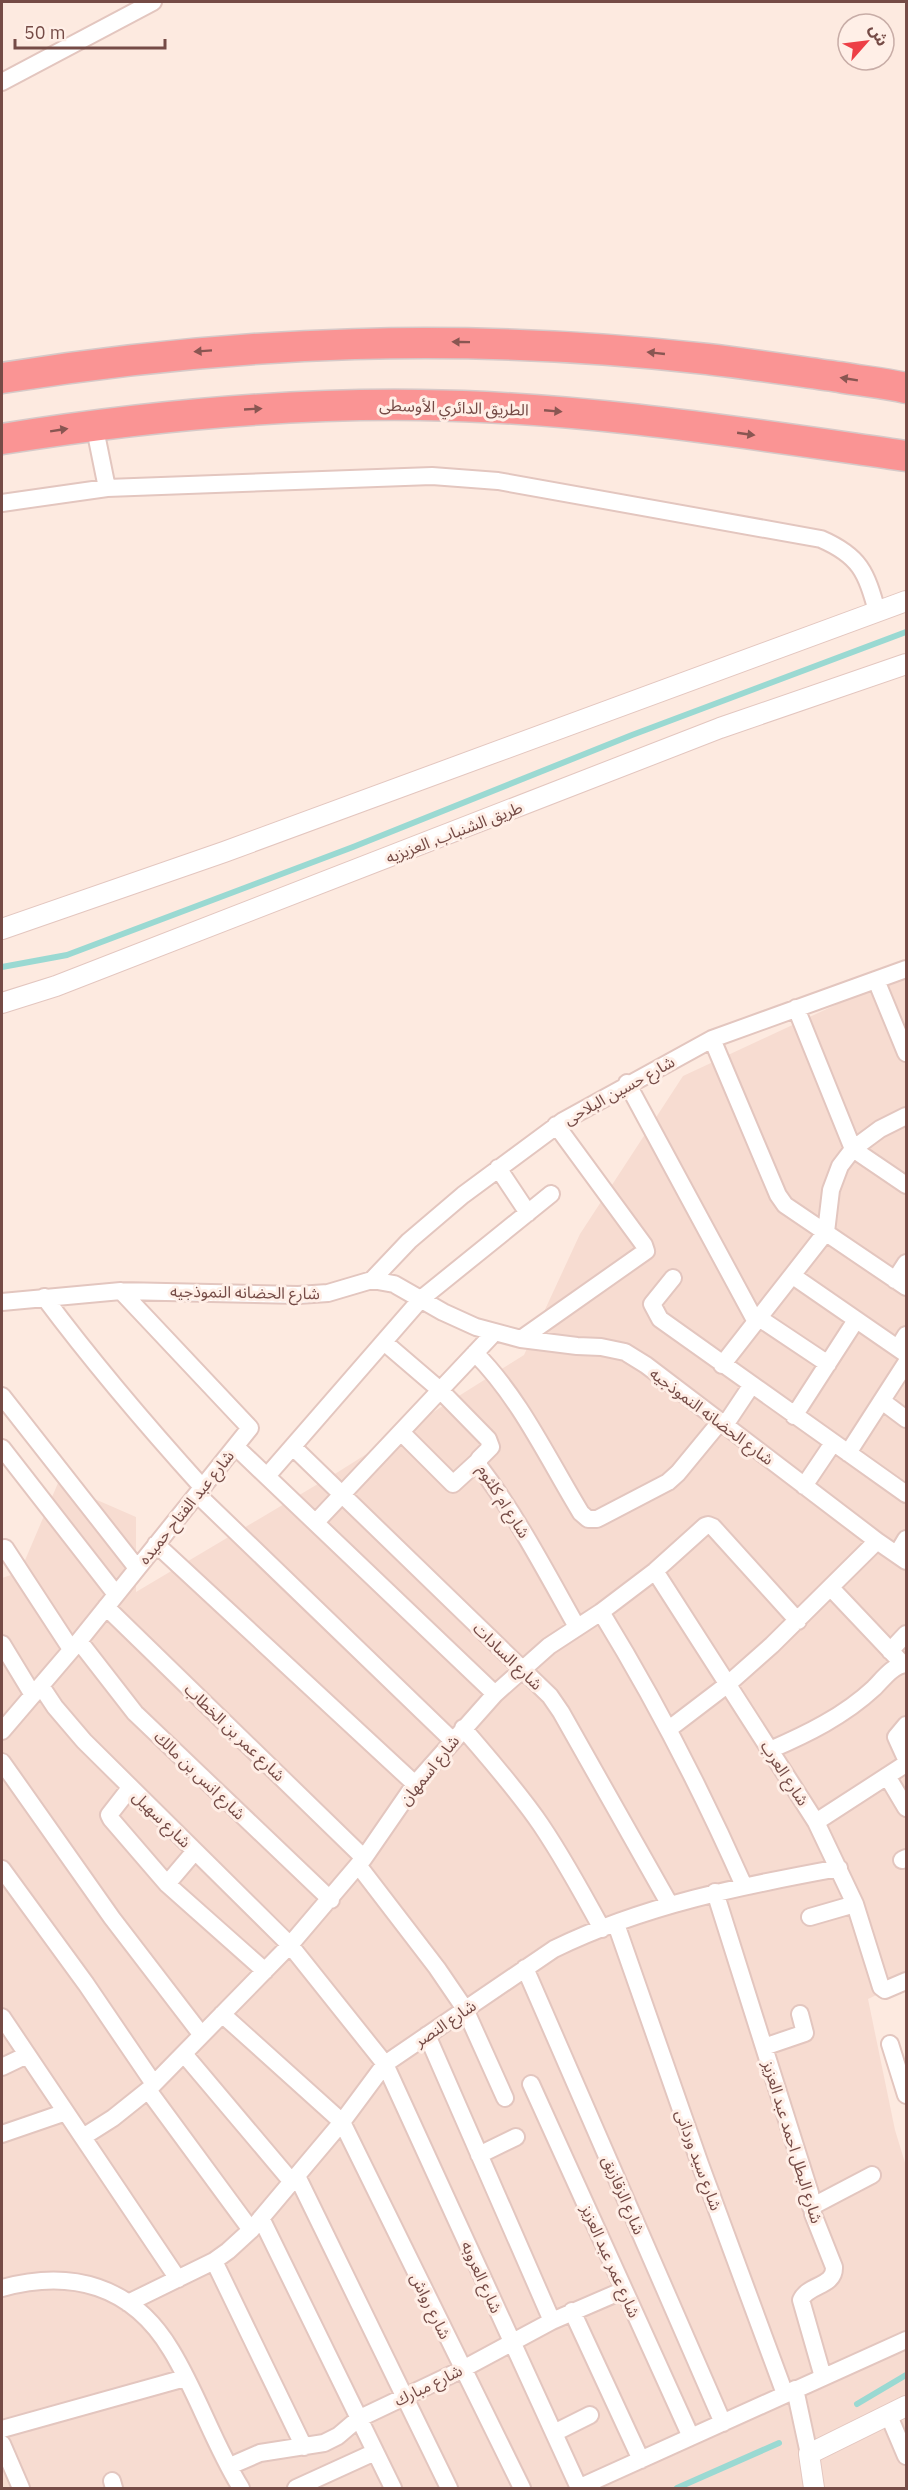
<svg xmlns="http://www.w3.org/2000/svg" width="908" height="2490" font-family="'IBM Plex Sans','Noto Sans Arabic',sans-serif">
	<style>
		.residential { fill: #f7dcd1 }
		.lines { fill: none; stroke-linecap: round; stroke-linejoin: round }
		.stream { stroke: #9ad9d2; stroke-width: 6 }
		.minor-casing { stroke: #e3c6bf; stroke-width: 20 }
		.tertiary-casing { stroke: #e3c6bf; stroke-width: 22 }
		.motorway-casing { stroke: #d6c9c8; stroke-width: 33 }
		.minor { stroke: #fff; stroke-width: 16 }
		.tertiary { stroke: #fff; stroke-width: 20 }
		.motorway { stroke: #fa9494; stroke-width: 30 }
		.oneway { fill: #895652 }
		.labels { text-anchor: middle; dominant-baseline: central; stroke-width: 6; stroke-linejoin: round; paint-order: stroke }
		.street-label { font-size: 16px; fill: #754b46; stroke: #ffefe7 }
	</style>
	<rect width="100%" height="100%" fill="#fdeae0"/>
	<!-- residential -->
	<path class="residential" d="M906,972V1981L868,1999L895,2130L906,2166V2488H2V1578L20,1572L58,1483L136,1517V1592L338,1472L524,1355L580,1234L683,1076Z"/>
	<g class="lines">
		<!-- stream -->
		<path class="stream" d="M2,967L67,955L353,847L632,735L906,632
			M857,2404L906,2375
			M677,2488L779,2443"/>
		<!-- minor casing -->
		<g class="minor-casing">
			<path id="minor" d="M2,82L153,2
				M94,424L107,488
				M2,503L107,488L432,476L498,481L821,539C860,556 866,572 877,611
				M876,980L906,1053
				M796,1008L853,1149L906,1185
				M712,1039L778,1195L785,1205L906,1287
				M627,1083L756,1322
				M498,1168L528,1213
				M793,1276L906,1354
				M673,1278L652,1304L660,1319L906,1494
				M372,1280L409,1241L463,1195L563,1121L712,1039L906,969
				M895,1280L906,1263
				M44,1297C94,1364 147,1426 203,1488
				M2,1302L121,1291L298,1295L328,1293L372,1280L394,1284L443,1312L476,1327L521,1339L577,1346L601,1347L625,1352L646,1365L877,1541L906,1561
				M759,1318L828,1364
				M521,1339L646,1251L644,1245L556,1125
				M384,1342L440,1390L488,1439L491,1447L479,1459V1466C517,1516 546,1572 577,1627
				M898,1348L906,1335
				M475,1353C520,1398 548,1459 581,1513L588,1519H597L668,1482L678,1473L720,1422
				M722,1365L826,1232L831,1190L840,1166L853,1149L880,1129L906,1116
				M2,1396L137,1568
				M882,1401L906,1419
				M794,1416L856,1320
				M725,1425L751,1386
				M401,1432L453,1484L477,1462
				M236,1447L495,1694
				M293,1447L550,1696L561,1712L670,1905
				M2,1448L115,1593
				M848,1453L906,1363
				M267,1476L421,1299L551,1194
				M804,1486L833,1443
				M197,1494L452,1740
				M316,1522L494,1333
				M156,1544L415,1784
				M5,1548L71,1649
				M897,1554L906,1539
				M655,1571L816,1822L855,1904L881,1987L885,1990L906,1981
				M831,1588L903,1664
				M106,1607L364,1858
				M601,1612C655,1700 702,1791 744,1886
				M79,1641L135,1713L331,1900
				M2,1644L33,1695
				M890,1651L906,1634
				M41,1686L55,1707L84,1741L290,1945L385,2064L579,2488
				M463,1728C490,1760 518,1791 541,1825C564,1859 583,1894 602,1929
				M669,1729L728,1684L772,1645L877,1541
				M2,1731L79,1641L250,1428L121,1291
				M770,1750C807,1734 844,1716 874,1688C883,1679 893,1665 906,1664
				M2,1762L112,1918L201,2034
				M887,1776L906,1808
				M130,1788L109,1815L111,1819L167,1884L265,1971
				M816,1822L904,1765L906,1759L896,1737L906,1725
				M902,1860L906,1858
				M358,1865L437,1968L465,2009L505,2098
				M2,1869L86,1984L154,2084
				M167,1884L195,1851
				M715,1892L810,2193L813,2214L834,2267C835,2287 808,2284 801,2300L823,2377
				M810,1917L855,1904
				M616,1924L700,2164L785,2394
				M525,1968L723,2423
				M222,2014L342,2122L522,2488
				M2,2017L178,2279
				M427,2035L552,2321
				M890,2044L906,2095
				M764,2047L805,2033L800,2014
				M184,2054L292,2182
				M2,2067L27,2055
				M531,2084L691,2437
				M148,2090L251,2230
				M2,2134L66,2112
				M83,2137L113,2118L148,2090L290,1945L364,1858L415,1784L495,1694L549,1646L601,1612L655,1571L705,1526L708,1525L713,1527L798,1621
				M479,2155L516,2137
				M297,2176L449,2488
				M811,2207L872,2175
				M261,2218L393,2488
				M214,2261L304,2447
				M2,2288C71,2269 132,2285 171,2350C198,2394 214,2445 241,2488
				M128,2303L214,2261L228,2251L251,2230L342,2122L385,2064L554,1949C644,1905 741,1886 839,1868
				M572,2311L641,2460
				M795,2389L809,2454
				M889,2416L906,2456
				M2,2429L185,2378
				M554,2433L590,2415
				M2,2444L21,2488
				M230,2466L260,2453L324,2443L338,2436L358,2419L461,2370L552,2321L624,2290
				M112,2481L114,2488
				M296,2488L375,2452
				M578,2488L906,2340"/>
		</g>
		<!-- tertiary casing -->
		<g class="tertiary-casing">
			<path id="tertiary" d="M2,929L224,852L906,601
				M2,1003L56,986L720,728L906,664
				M814,2488L809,2454L906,2406"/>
		</g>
		<!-- motorway casing -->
		<g class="motorway-casing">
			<path id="motorway" d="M2,378C241,340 467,332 707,359C751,364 795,371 839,377C861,381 884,383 906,388
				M2,439C140,417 279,403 420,405C583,407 745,433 906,456"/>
		</g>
		<!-- minor -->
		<use href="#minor" class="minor"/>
		<!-- tertiary -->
		<use href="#tertiary" class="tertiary"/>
		<!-- motorway -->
		<use href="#motorway" class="motorway"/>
	</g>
	<!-- one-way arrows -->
	<defs><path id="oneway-solid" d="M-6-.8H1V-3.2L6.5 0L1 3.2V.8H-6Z" transform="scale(1.5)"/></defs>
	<g class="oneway">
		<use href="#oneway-solid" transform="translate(461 342) rotate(-179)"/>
		<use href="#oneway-solid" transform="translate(203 351) rotate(176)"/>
		<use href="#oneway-solid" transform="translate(656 353) rotate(-174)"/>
		<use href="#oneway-solid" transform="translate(849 379) rotate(-171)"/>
		<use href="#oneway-solid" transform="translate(253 409) rotate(-3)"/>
		<use href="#oneway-solid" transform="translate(553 411) rotate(5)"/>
		<use href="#oneway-solid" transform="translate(59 430) rotate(-9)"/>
		<use href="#oneway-solid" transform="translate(746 434) rotate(8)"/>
	</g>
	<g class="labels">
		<!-- street labels -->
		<g class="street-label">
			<text transform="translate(454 407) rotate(2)">الطريق الدائري الأوسطى</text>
			<text transform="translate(454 832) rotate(-21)">طريق الشنباب, العزيزيه</text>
			<text transform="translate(619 1090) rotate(-29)">شارع حسين البلاحى</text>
			<text transform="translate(245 1292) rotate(1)">شارع الحضانه النموذجيه</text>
			<text transform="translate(712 1416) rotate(37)">شارع الحضانه النموذجيه</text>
			<text transform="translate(504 1501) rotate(58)">شارع ام كلثوم</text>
			<text transform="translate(186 1507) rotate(-51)">شارع عبد الفتاح حميده</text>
			<text transform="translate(508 1656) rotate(44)">شارع السادات</text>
			<text transform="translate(235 1732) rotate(44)">شارع عمر بن الخطاب</text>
			<text transform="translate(429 1770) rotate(-51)">شارع اسمهان</text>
			<text transform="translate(785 1773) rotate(57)">شارع العرب</text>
			<text transform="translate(200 1775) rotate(44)">شارع انس بن مالك</text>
			<text transform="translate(162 1819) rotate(44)">شارع سهيل</text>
			<text transform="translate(445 2023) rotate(-34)">شارع النصر</text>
			<text transform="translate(793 2142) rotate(73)">شارع البطل احمد عبد العزيز</text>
			<text transform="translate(699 2160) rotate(70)">شارع سيد وردانى</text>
			<text transform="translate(624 2195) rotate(67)">شارع الزقازيق</text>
			<text transform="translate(611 2261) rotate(66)">شارع عمر عبد العزيز</text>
			<text transform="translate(482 2277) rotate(66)">شارع العروبه</text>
			<text transform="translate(431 2306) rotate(64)">شارع رواش</text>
			<text transform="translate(428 2385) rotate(-26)">شارع مبارك</text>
		</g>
	</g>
	<!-- border -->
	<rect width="908" height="2490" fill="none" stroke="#754b46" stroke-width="6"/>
	<!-- north arrow -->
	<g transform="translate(866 42) rotate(62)"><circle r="28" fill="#ffefe7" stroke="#c8ada7" stroke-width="1.5"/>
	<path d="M0-4.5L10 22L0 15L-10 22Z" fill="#ed3f46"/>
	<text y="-9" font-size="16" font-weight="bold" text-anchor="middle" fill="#754b46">ش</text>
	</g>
	<!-- scale -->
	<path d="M15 39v9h150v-9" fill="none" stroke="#754b46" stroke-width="3"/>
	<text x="24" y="39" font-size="18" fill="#754b46" stroke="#ffefe7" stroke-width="4.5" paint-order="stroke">50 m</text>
</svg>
